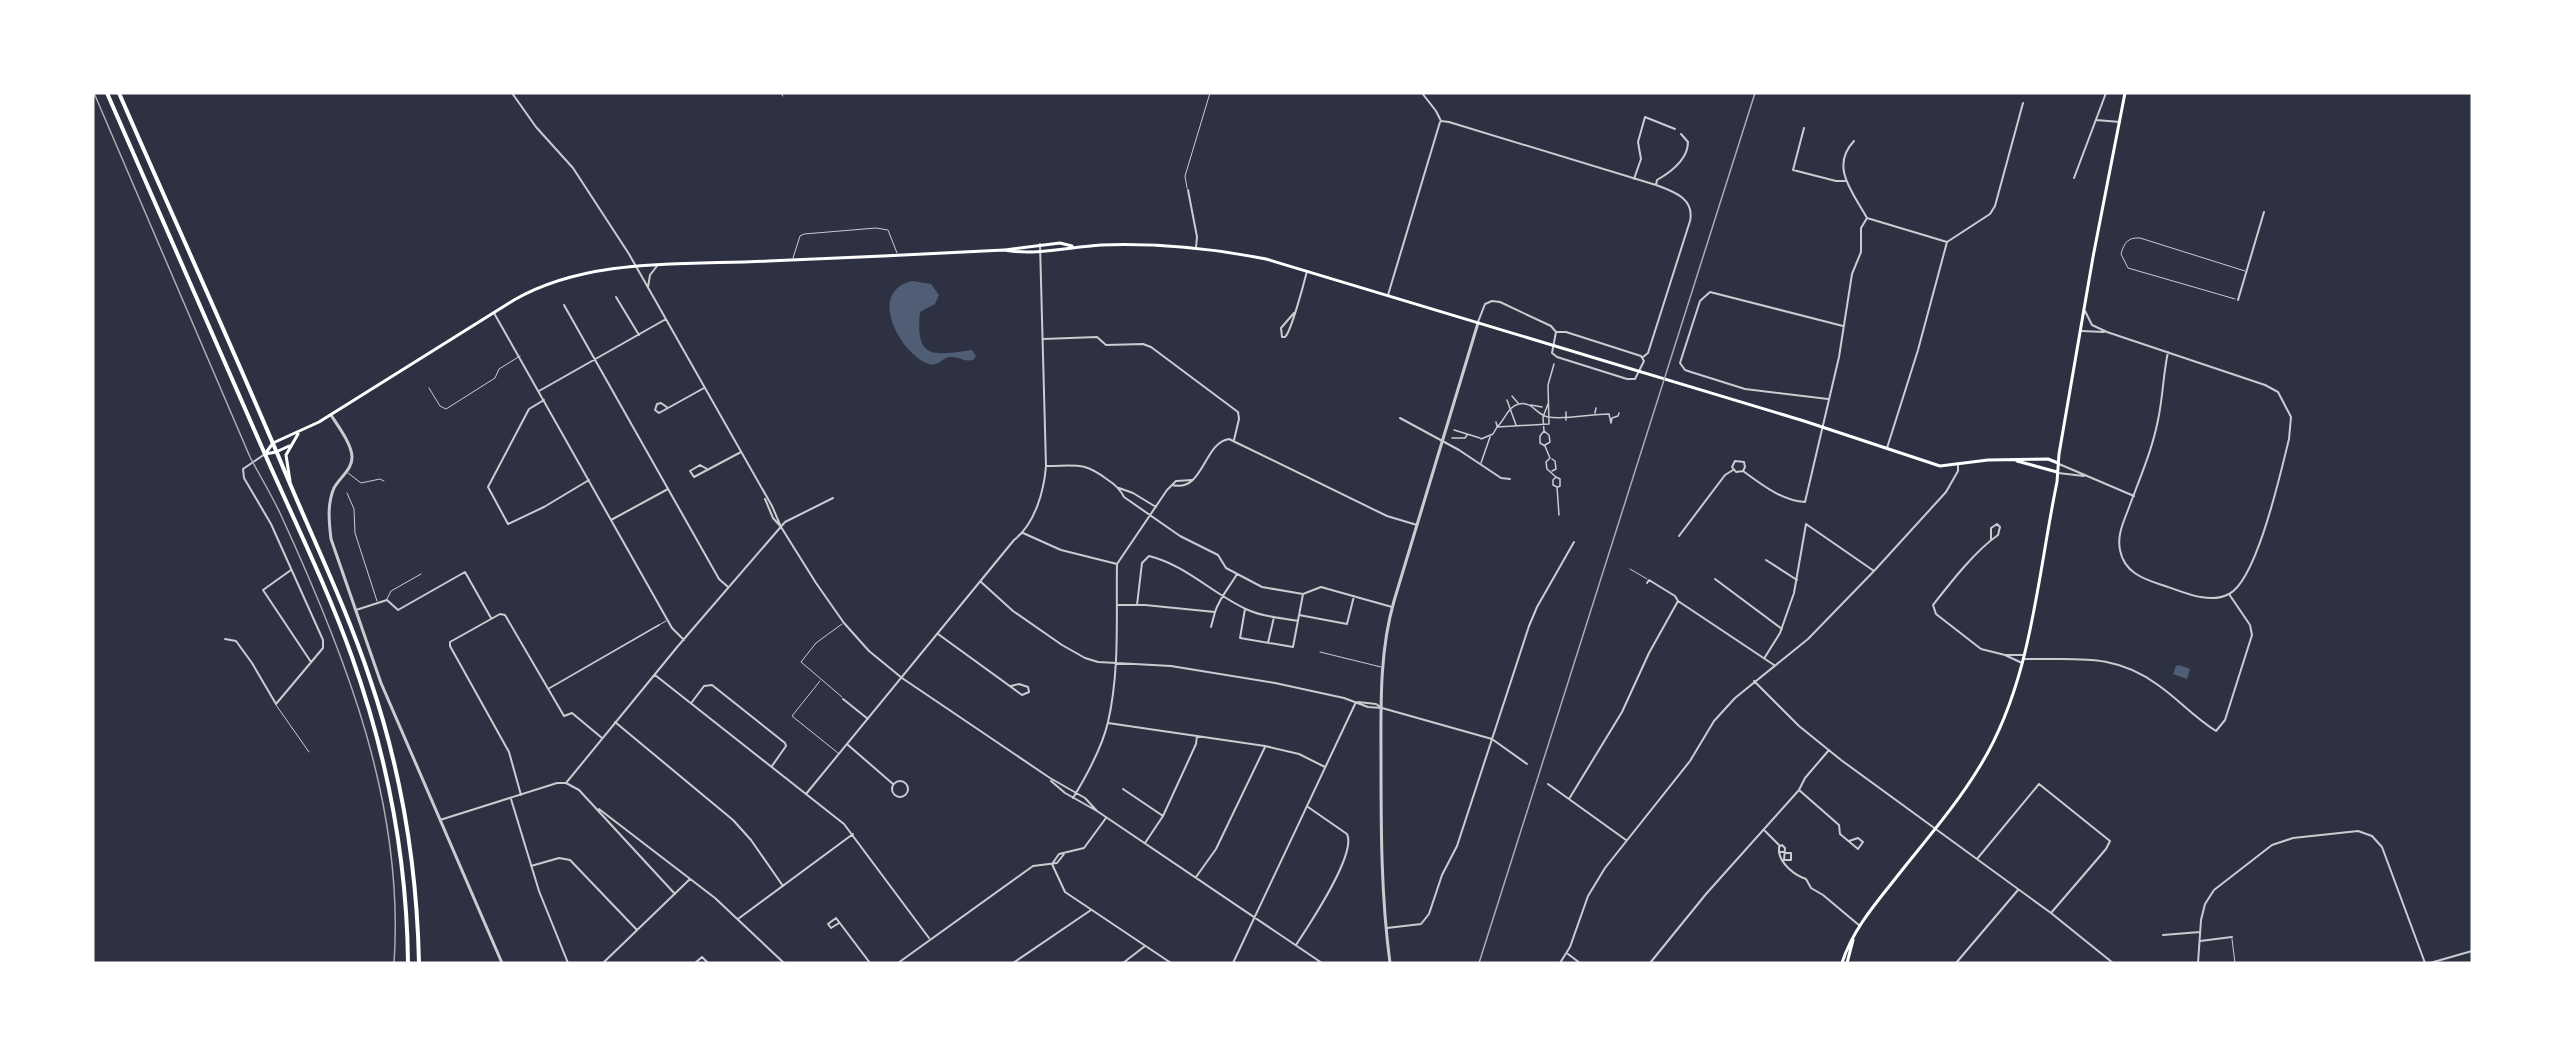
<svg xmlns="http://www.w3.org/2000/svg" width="2565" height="1056" font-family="'Fira Sans Condensed',sans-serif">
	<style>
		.water { fill: #4f5d75 }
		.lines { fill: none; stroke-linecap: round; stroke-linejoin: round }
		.service { stroke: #caccd0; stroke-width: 1 }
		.pedestrian { stroke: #caccd0; stroke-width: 1.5 }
		.minor { stroke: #caccd0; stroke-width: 2 }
		.tertiary { stroke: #caccd0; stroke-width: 3 }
		.secondary { stroke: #fff; stroke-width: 3 }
		.primary { stroke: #fff; stroke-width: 4 }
		.rail { stroke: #abadb3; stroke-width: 1.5 }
	</style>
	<rect width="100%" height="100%" fill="#2d3142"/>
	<!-- water -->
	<path class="water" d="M912,281L931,284L939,295L935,304L920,312C915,359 933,356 972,350L976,356L973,360C964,362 958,356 950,357C942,358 938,367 929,364C902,356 865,292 912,281Z
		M2179,665L2190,669L2187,679L2173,674L2176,666Z"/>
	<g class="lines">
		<!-- service -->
		<path class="service" d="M781,93L783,96
			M1187,188L1185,176L1210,93
			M793,258L800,236L804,234L876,228L888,230L897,253
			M2235,299L2128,268L2121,254C2124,243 2128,237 2140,238L2245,271
			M429,388L440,406L446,409L495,378L499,369L520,356
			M348,473L361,483L380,479L384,481
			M347,493L354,509L355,533L377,601
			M1630,569L1647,579
			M387,599L391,591L421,574
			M842,624L816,643L801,662L842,697
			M659,625L666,621
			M1320,652L1381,667
			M820,681L792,716L838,753
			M276,705L309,752
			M2232,939L2235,963"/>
		<!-- pedestrian -->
		<path class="pedestrian" d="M1512,396L1518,403
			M1507,400L1516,425
			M1548,404L1543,417L1544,431L1540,436V443L1545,446L1550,458L1546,462L1547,469L1556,477L1553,480V485L1557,487L1559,515
			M1531,405L1542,407
			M1566,412V420
			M1595,413L1596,408
			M1496,422L1497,426
			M1497,427C1505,420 1508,406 1519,404C1533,401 1536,415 1548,417C1565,420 1591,414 1609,414L1611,423L1612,418L1618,416L1619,413
			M1454,430L1480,438
			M1544,431L1549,435L1550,442L1545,445
			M1452,438H1465L1467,435
			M1481,439L1493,434L1497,427L1549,424L1548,385L1554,364
			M1552,459L1555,461L1556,469L1552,471
			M1481,463L1490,437
			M1556,477L1560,479V486L1558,487
			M548,689L659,625"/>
		<!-- minor -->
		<path class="minor" d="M512,93L536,127L573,168L629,254L772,506L781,527L816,583L844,623L869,651L902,678L1050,778L1085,798L1097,811
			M1422,93L1436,111L1441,121
			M2096,120L2120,122
			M1441,121L1449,122L1656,185C1672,191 1695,198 1690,221L1648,353L1643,357
			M1804,128L1793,170L1836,181H1845
			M1854,141C1829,167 1854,194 1867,218
			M2074,178L2106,93
			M1634,179L1641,159L1638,142L1645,117L1675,129
			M1656,185L1657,180C1671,172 1688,159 1688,142L1681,134
			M1188,190L1197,237L1196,247
			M1867,218L1947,242
			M1947,242L1990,214L1995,206L2023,103
			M648,287L650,275L657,266
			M1388,295L1440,122
			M616,297L639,335
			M2238,300L2264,212
			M564,305L719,579L728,587
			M2085,311L2092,325L2107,332L2265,385L2278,392L2291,417L2289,439C2281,471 2257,580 2229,594C2208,605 2182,591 2162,585C2143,579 2124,572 2120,550C2117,536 2123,523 2128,510C2139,480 2152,451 2158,420C2163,397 2163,375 2168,352
			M494,313L672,628L684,640
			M1294,313L1281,328L1282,337H1285C1291,332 1304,283 1307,271
			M1478,322L1485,304L1492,301L1500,302L1551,326L1556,332H1566L1641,356L1644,361L1635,379H1627L1557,357L1552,353L1556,332
			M2082,331L2104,332
			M1043,339L1097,337L1106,345L1143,344L1151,347L1238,412L1239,419L1234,440
			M539,391L666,319
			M1828,399L1745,389L1691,372L1685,370L1680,363L1700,301L1710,292L1843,326
			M544,400L529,409L488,487L508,524L544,507L589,480
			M668,408L661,403L657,404L655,410L659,413L704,388
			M1400,418L1459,450L1501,478L1510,479
			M1887,448L1918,350L1947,242
			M2059,464L2134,496
			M1046,466C1076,466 1083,461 1108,480C1116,485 1120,489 1124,497L1180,536L1218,555L1226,568L1262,587L1303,594L1321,587L1392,607
			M707,469L700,465L690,471L694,477L741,452
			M1743,471L1745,467L1744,462L1735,461L1732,467L1736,472L1743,471C1761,484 1782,501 1805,502L1839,357L1852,274L1861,252V228L1867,218
			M2058,473L2084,476
			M1172,485C1204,493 1203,443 1229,439L1387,516L1417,525
			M1119,488L1133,493L1156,507
			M765,499L773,518L781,527
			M611,520L668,489
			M1023,533L1061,550L1117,564
			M1679,536L1725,475L1733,470
			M1991,539V528L1997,524L2000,527L1998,535C1975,551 1951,582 1933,605L1936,614L1981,649L2005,655H2023
			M1766,560L1797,580
			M1117,564L1167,490L1176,481L1192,480
			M291,570L263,590L311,662
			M1715,579L1782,629
			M981,582L1013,611L1062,645L1085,658L1098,662L1171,666L1275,683L1344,698L1368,707L1382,708
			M1647,583L1649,580L1675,596L1678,601L1774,665
			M1117,605H1145L1215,612C1220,597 1229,588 1237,574
			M1137,605L1142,563L1149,556C1186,565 1214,595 1248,610C1263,617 1282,618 1298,621
			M1245,609L1240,638L1293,647L1303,594
			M356,610L387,600L398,610L465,572L491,618
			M1299,615L1347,624L1354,596
			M1211,627L1215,612
			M938,634L1022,695L1029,692L1028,687L1019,684L1011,686
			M225,639L236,641L252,663L276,704L323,648V640L271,524L244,478L243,469L265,454
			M1268,643L1274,617
			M2005,655L2022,663
			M1765,657L1780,633L1794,593L1806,524L1874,571
			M2024,659C2075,660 2114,652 2158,685C2178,699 2195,718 2216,731L2225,720L2252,635L2250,625L2229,594
			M655,675L844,824L929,938
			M1754,681L1799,726L1841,760L2051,913L2113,963
			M843,699L868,719
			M692,702L704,686L712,685L785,743L786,746L772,766
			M1358,702L1376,704L1382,708L1492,739L1527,764
			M615,722L733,820L751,840L783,886
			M1108,723L1265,746L1299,754L1325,767
			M848,745L893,784
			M892 789a8 8 0 1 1 16 0a8 8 0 1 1-16 0Z
			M1051,781L1065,793L1097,811L1322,963
			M566,783L678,646L785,522L833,498
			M1548,784L1626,840
			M1123,789L1163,816
			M1799,790L1839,825L1840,834L1858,849L1863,842L1858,838L1849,841
			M806,794L1014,540C1035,524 1044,491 1046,466L1040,244
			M521,795L509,752L450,646V642L500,614L505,615L564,716L572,713L602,738
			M1073,798C1087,775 1102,748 1108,722C1120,670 1116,616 1117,564
			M511,799L539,891L568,963
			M1569,799L1622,712L1649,653L1678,601
			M599,809L715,898L784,963
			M440,820L557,783H566L579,790L675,894
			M1765,831L1780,846
			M1145,843L1163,816L1196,744L1197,736
			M1779,852C1781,864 1794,875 1806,879L1811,888L1823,895L1860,926
			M1784,852H1779V847L1782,845L1785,848L1784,860H1791V853H1785
			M1977,859L2039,784L2110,841L2106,849L2051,913
			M1052,864L1065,892L1171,963
			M1052,864L1059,854L1084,848L1106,818
			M531,866L559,858L570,860L637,930
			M1196,877L1216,849L1265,747
			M738,919L853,834
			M828,924L836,918L870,963
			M828,924L831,928L839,923
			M1387,928L1421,924L1429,914L1442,875L1457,846L1529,626L1537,607L1574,542
			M2163,935L2200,932
			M2200,941L2232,937
			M1296,945C1309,925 1357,854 1347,834L1308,807
			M1568,954L1580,963
			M603,963L690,879
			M695,963L702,957L708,963
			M898,963L1033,866L1057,863L1064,854
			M1013,963L1091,910
			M1123,963L1145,946
			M1233,963L1356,702
			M1560,963L1570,947L1588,896L1605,868L1690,761L1714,721L1735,698L1808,639L1874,571L1946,492L1958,471V465
			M1650,963L1706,894L1799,790L1805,778L1829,750
			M1956,963L2018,890
			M2198,963L2201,920L2205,904L2214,890L2272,845L2293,838L2358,831L2372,836L2382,847L2425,963
			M2430,963L2472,951"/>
		<!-- tertiary -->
		<path class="tertiary" d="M331,415C338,426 351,443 352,456C353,469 340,477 334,488C327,504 329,522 331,539L381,683L502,963
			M1390,963C1381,896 1381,828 1381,761C1381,708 1379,653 1394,601L1478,323"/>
		<!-- secondary -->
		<path class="secondary" d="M1005,250L1060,243L1072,246
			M265,454L273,443L319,422L514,300C588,257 685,265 768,261C847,258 925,254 1004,250C1036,256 1069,247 1101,245C1157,243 1210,248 1266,259L1804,421L1940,466L1988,460L2048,459L2058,463
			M265,454L276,452L289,446
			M2017,461L2057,472
			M290,481L286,455L298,434
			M1842,963C1852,931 1875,904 1895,879C1924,842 1956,806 1980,766C2032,681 2037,578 2057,482L2059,454L2093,257L2125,93
			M1847,963L1853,940"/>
		<!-- primary -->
		<path class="primary" d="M107,93C159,213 212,332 264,452C294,520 327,587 352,657C387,756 407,858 408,963
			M119,93C172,215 228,337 280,460C310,533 345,604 370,679C401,770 417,867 419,963"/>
		<!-- rail -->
		<path class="rail" d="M94,93L250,457C260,476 271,494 280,513C345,654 405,805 394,963
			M1479,963L1755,93"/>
	</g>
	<!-- border -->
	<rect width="2565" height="1056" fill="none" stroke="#ffffff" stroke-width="189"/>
</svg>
